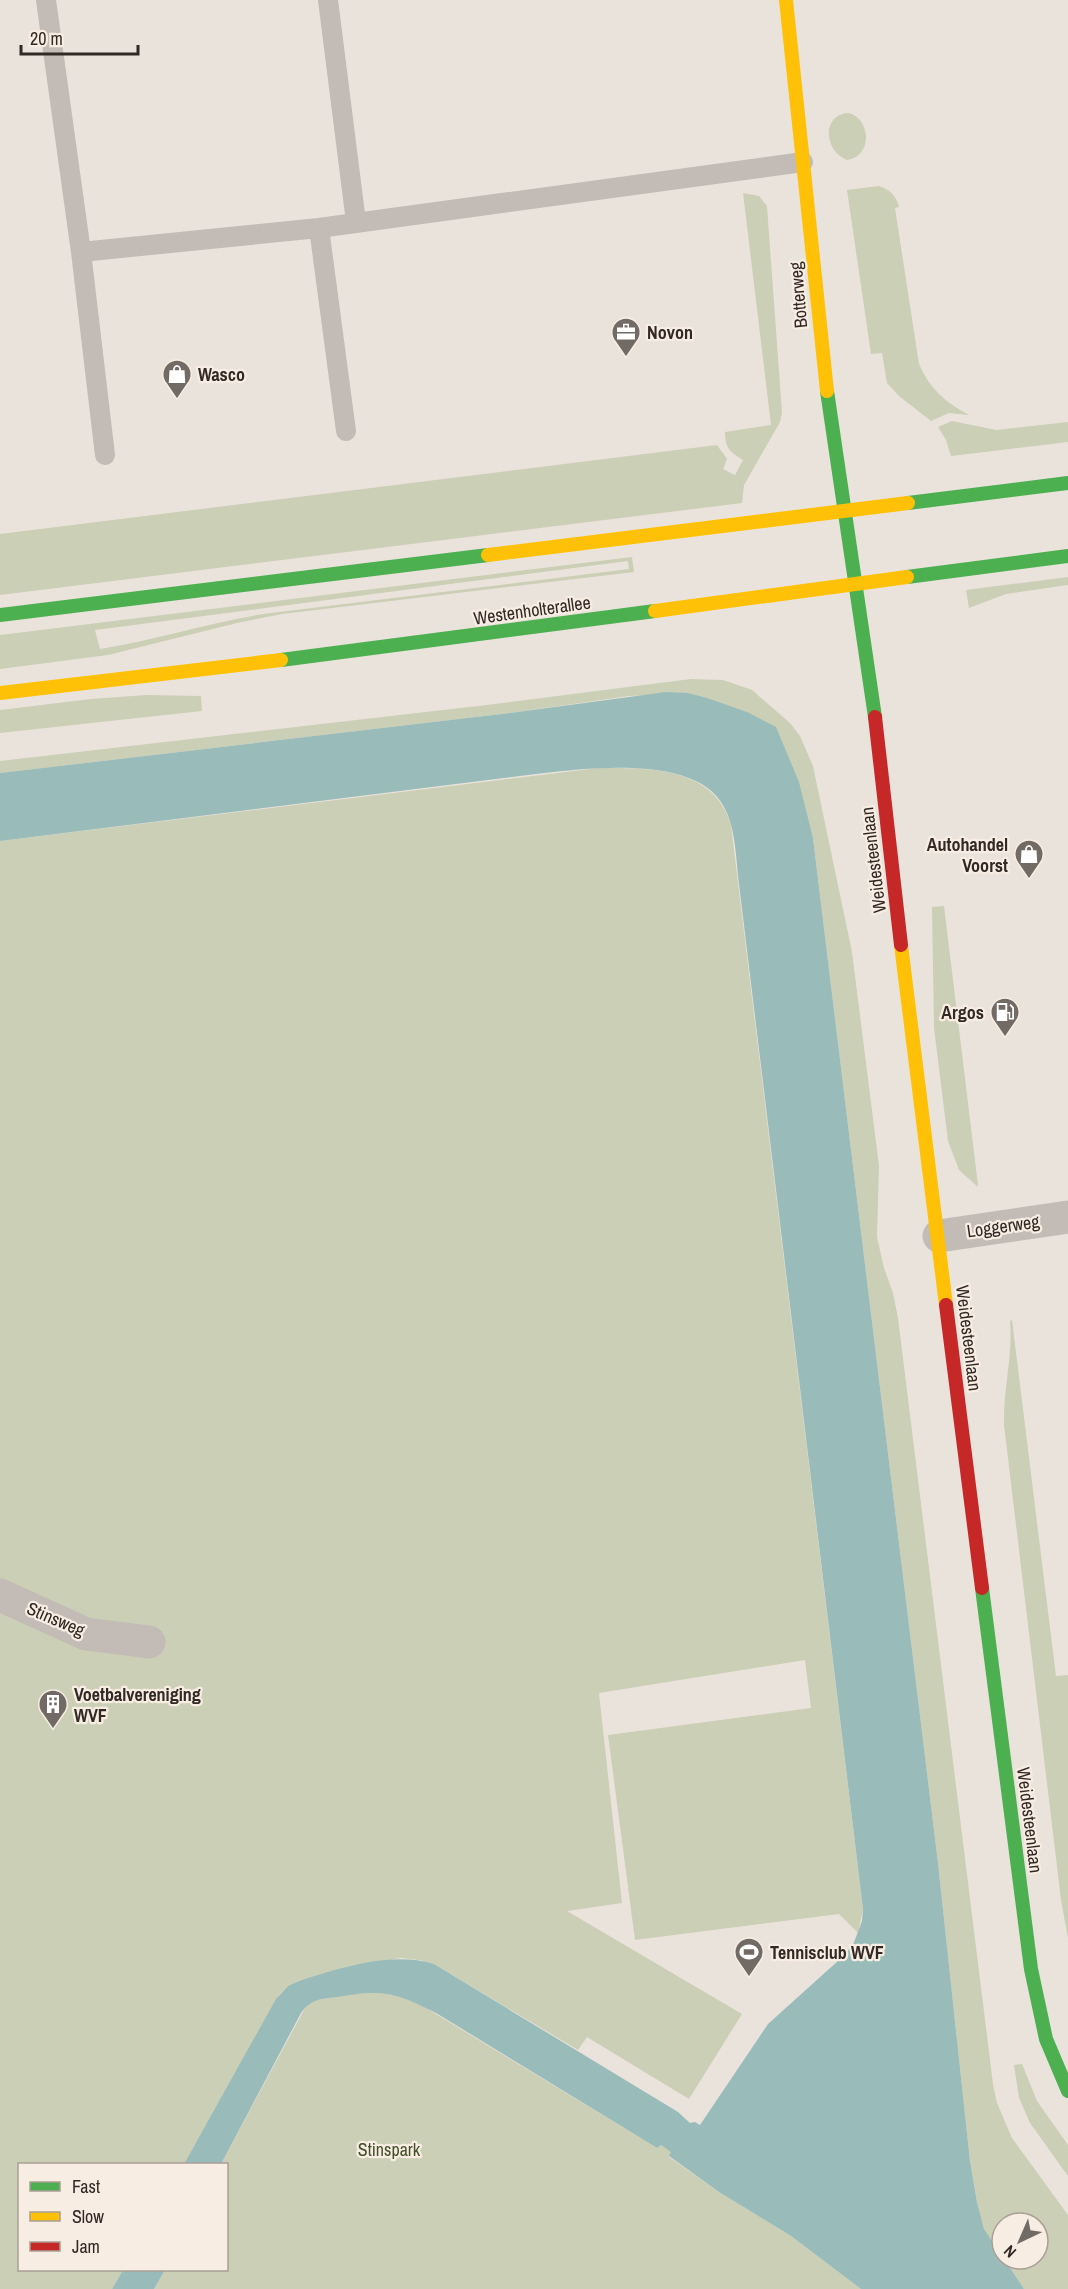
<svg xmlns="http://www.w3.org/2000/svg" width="1068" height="2289" font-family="'Archivo Narrow',sans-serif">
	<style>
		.green { fill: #cbcfb6; fill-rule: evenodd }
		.water { fill: #99bcba }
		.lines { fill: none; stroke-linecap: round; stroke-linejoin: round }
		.lane { stroke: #c2bbb6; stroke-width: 20 }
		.street { stroke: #c2bbb6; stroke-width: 33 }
		.fast { stroke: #4caf50; stroke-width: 14 }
		.slow { stroke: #ffc107; stroke-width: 14 }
		.jam { stroke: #c62828; stroke-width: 14 }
		.labels { text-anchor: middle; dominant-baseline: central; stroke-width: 4.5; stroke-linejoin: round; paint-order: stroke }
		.street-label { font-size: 18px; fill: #322925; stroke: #f8ede2 }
		.poi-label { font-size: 18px; font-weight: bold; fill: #322925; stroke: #f8ede2; text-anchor: start }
		.park-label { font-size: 18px; fill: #435029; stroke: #f8ede2 }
	</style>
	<rect width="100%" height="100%" fill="#eae3dc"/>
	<!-- green -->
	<path class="green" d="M849,113C872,120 872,157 847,160C824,152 821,114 849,113Z
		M879,186C890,190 896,195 899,207L895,208L919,364C929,388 946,403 969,415L949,413L931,421L899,396L887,383L882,353L871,354L847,190Z
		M743,193L759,196L767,206L782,413L780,422L744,485L742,503L0,595V534L717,445L727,459L723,469L735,475L743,460C730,452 725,448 725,432L771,425Z
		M952,421L996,430L1068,422V442L951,456L946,440L938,427Z
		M632,557L634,572L282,614L237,623L108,655L0,669V635ZM628,561L629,569L263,614C208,623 155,640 100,649L95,630Z
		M1068,577V585L1006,594L969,608L966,590Z
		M691,679L723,680L752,690L790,723L800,736L813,766L852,952L879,1166L877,1237L884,1268L893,1293L898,1318L993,2084L997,2103L1012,2138L1068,2215V2289H1024L1003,2259H1038V2223H1002V2258L984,2229L977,2202L970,2161L938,1863L813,838L747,712L688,693L629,696L510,713L0,773V761L478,706Z
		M146,695L201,696L202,711L0,733V710L91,699Z
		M598,768C648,768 714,766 731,825L863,1909L858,1933L839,1914L635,1940L608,1735L811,1708L805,1660L599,1693L622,1903L567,1911L742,2014L689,2099L587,2037L578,2050L434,1964L419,1960L401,1958L358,1966L299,1981L288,1986L279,1995L184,2164H20V2270H123L112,2289H0V841Z
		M944,906L978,1185V1187L959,1170L948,1141L934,1028L932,907Z
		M1012,1320L1056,1676L1068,1675V1938L1061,1900L1004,1425C1003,1390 1013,1356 1010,1321Z
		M368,1991L399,1996L421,2005L657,2148L661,2145L672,2152L669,2157L719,2192L791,2236L861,2289H154L165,2270H226V2164H221L305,2008L312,2001Z
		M1022,2064L1037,2101L1068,2145V2176L1030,2123L1019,2098L1014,2065Z"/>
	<!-- water -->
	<path class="water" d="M666,692L688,693L707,698L747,712L776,727L799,782L813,838L938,1863L970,2161L977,2202L984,2229L1024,2289H861L791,2236L719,2192L669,2156L671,2152L661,2145L657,2148L436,2013C395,1992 382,1989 337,1997C321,1999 311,1999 301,2013L221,2164H184L276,1999L288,1986L299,1981C341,1968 391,1951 434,1964L678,2112L690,2123L695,2122L700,2125L768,2024L839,1960L853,1945L862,1921L863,1909L739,884C736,859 736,829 724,807C697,755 593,768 544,773L0,841V773L510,713Z
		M123,2270H165L154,2289H112Z"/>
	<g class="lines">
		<!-- lane -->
		<path class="lane" d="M46,0L81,252L319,228L803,162
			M328,0L356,222
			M319,228L346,431
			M81,252L105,455"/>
		<!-- street -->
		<path class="street" d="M939,1236L1068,1217
			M0,1595L86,1634L149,1642"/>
		<!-- fast -->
		<path class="fast" d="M827,391L875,717
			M908,503L1068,483
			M907,577L1068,556
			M0,615L488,555
			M281,660L655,611
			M982,1588L1031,1969L1046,2039L1068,2091"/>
		<!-- slow -->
		<path class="slow" d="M786,0L827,391
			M488,555L908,503
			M655,611L907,577
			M0,693L281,660
			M901,945L946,1305"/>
		<!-- jam -->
		<path class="jam" d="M875,717L901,945
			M946,1305L982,1588"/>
	</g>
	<!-- icons -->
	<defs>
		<g id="office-pin" transform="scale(1.5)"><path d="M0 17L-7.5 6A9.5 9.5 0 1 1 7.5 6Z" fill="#726a65" stroke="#f8ede2"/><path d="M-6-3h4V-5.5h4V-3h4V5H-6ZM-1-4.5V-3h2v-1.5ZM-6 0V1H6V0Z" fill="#fff"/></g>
		<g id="shop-pin" transform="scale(1.5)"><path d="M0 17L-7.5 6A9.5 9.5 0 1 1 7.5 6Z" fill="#726a65" stroke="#f8ede2"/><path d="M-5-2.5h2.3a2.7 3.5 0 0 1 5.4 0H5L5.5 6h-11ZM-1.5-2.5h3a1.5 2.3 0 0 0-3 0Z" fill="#fff"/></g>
		<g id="fuel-pin" transform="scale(1.5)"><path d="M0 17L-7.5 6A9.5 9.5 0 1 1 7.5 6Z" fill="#726a65" stroke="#f8ede2"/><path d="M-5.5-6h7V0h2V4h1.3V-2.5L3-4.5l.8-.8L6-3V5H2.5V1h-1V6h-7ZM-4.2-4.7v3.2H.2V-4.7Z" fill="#fff"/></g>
		<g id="building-pin" transform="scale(1.5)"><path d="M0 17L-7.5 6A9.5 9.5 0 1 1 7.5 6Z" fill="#726a65" stroke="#f8ede2"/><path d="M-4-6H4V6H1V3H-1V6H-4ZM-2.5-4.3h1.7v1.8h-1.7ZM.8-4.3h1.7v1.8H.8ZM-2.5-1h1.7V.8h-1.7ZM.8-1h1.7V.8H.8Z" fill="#fff"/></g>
		<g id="stadium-pin" transform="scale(1.5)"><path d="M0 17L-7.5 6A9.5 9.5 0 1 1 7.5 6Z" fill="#726a65" stroke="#f8ede2"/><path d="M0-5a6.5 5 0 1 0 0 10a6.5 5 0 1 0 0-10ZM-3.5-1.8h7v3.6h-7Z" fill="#fff"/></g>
	</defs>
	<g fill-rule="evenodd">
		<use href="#office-pin" x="626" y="332"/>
		<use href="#shop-pin" x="177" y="374"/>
		<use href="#shop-pin" x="1029" y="854"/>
		<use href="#fuel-pin" x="1005" y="1012"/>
		<use href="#building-pin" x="53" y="1704"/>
		<use href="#stadium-pin" x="749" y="1952"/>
	</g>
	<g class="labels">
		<!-- street labels -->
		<g class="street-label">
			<text transform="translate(798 295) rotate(-95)">Botterweg</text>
			<text transform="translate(532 610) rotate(-8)">Westenholterallee</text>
			<text transform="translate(873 860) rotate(-97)">Weidesteenlaan</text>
			<text transform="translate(1003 1226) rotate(-8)">Loggerweg</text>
			<text transform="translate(969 1338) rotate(83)">Weidesteenlaan</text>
			<text transform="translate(56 1619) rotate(23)">Stinsweg</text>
			<text transform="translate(1030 1820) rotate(83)">Weidesteenlaan</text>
		</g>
		<!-- poi labels -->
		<g class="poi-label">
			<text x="647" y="332">Novon</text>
			<text x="198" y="374">Wasco</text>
			<text x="1008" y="844" text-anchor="end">Autohandel<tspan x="1008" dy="21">Voorst</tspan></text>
			<text x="984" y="1012" text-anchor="end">Argos</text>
			<text x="74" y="1694">Voetbalvereniging<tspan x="74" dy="21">WVF</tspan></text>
			<text x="770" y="1952">Tennisclub WVF</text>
		</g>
		<!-- park labels -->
		<g class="park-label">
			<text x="389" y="2149">Stinspark</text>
		</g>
	</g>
	<!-- legend -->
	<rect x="18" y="2163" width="210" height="108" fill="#f8ede2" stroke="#a99f96" stroke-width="1.5"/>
	<rect x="30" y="2182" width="30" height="9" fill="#4caf50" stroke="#a99f96" stroke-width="1.5"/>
	<text x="72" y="2193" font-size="18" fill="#322925">Fast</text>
	<rect x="30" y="2212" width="30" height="9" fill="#ffc107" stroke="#a99f96" stroke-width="1.5"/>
	<text x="72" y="2223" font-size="18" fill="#322925">Slow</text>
	<rect x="30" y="2242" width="30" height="9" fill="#c62828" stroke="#a99f96" stroke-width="1.5"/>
	<text x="72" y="2253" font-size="18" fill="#322925">Jam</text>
	<!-- north arrow -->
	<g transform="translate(1020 2241) rotate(224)"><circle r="28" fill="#f8ede2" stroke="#a99f96" stroke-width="1.5"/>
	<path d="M0-4.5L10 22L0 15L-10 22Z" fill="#726a65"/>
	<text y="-9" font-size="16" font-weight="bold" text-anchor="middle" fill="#322925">N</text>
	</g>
	<!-- scale -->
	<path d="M21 45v9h117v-9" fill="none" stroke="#322925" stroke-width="3"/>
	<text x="30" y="45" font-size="18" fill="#322925" stroke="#f8ede2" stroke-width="4.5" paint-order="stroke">20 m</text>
</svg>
